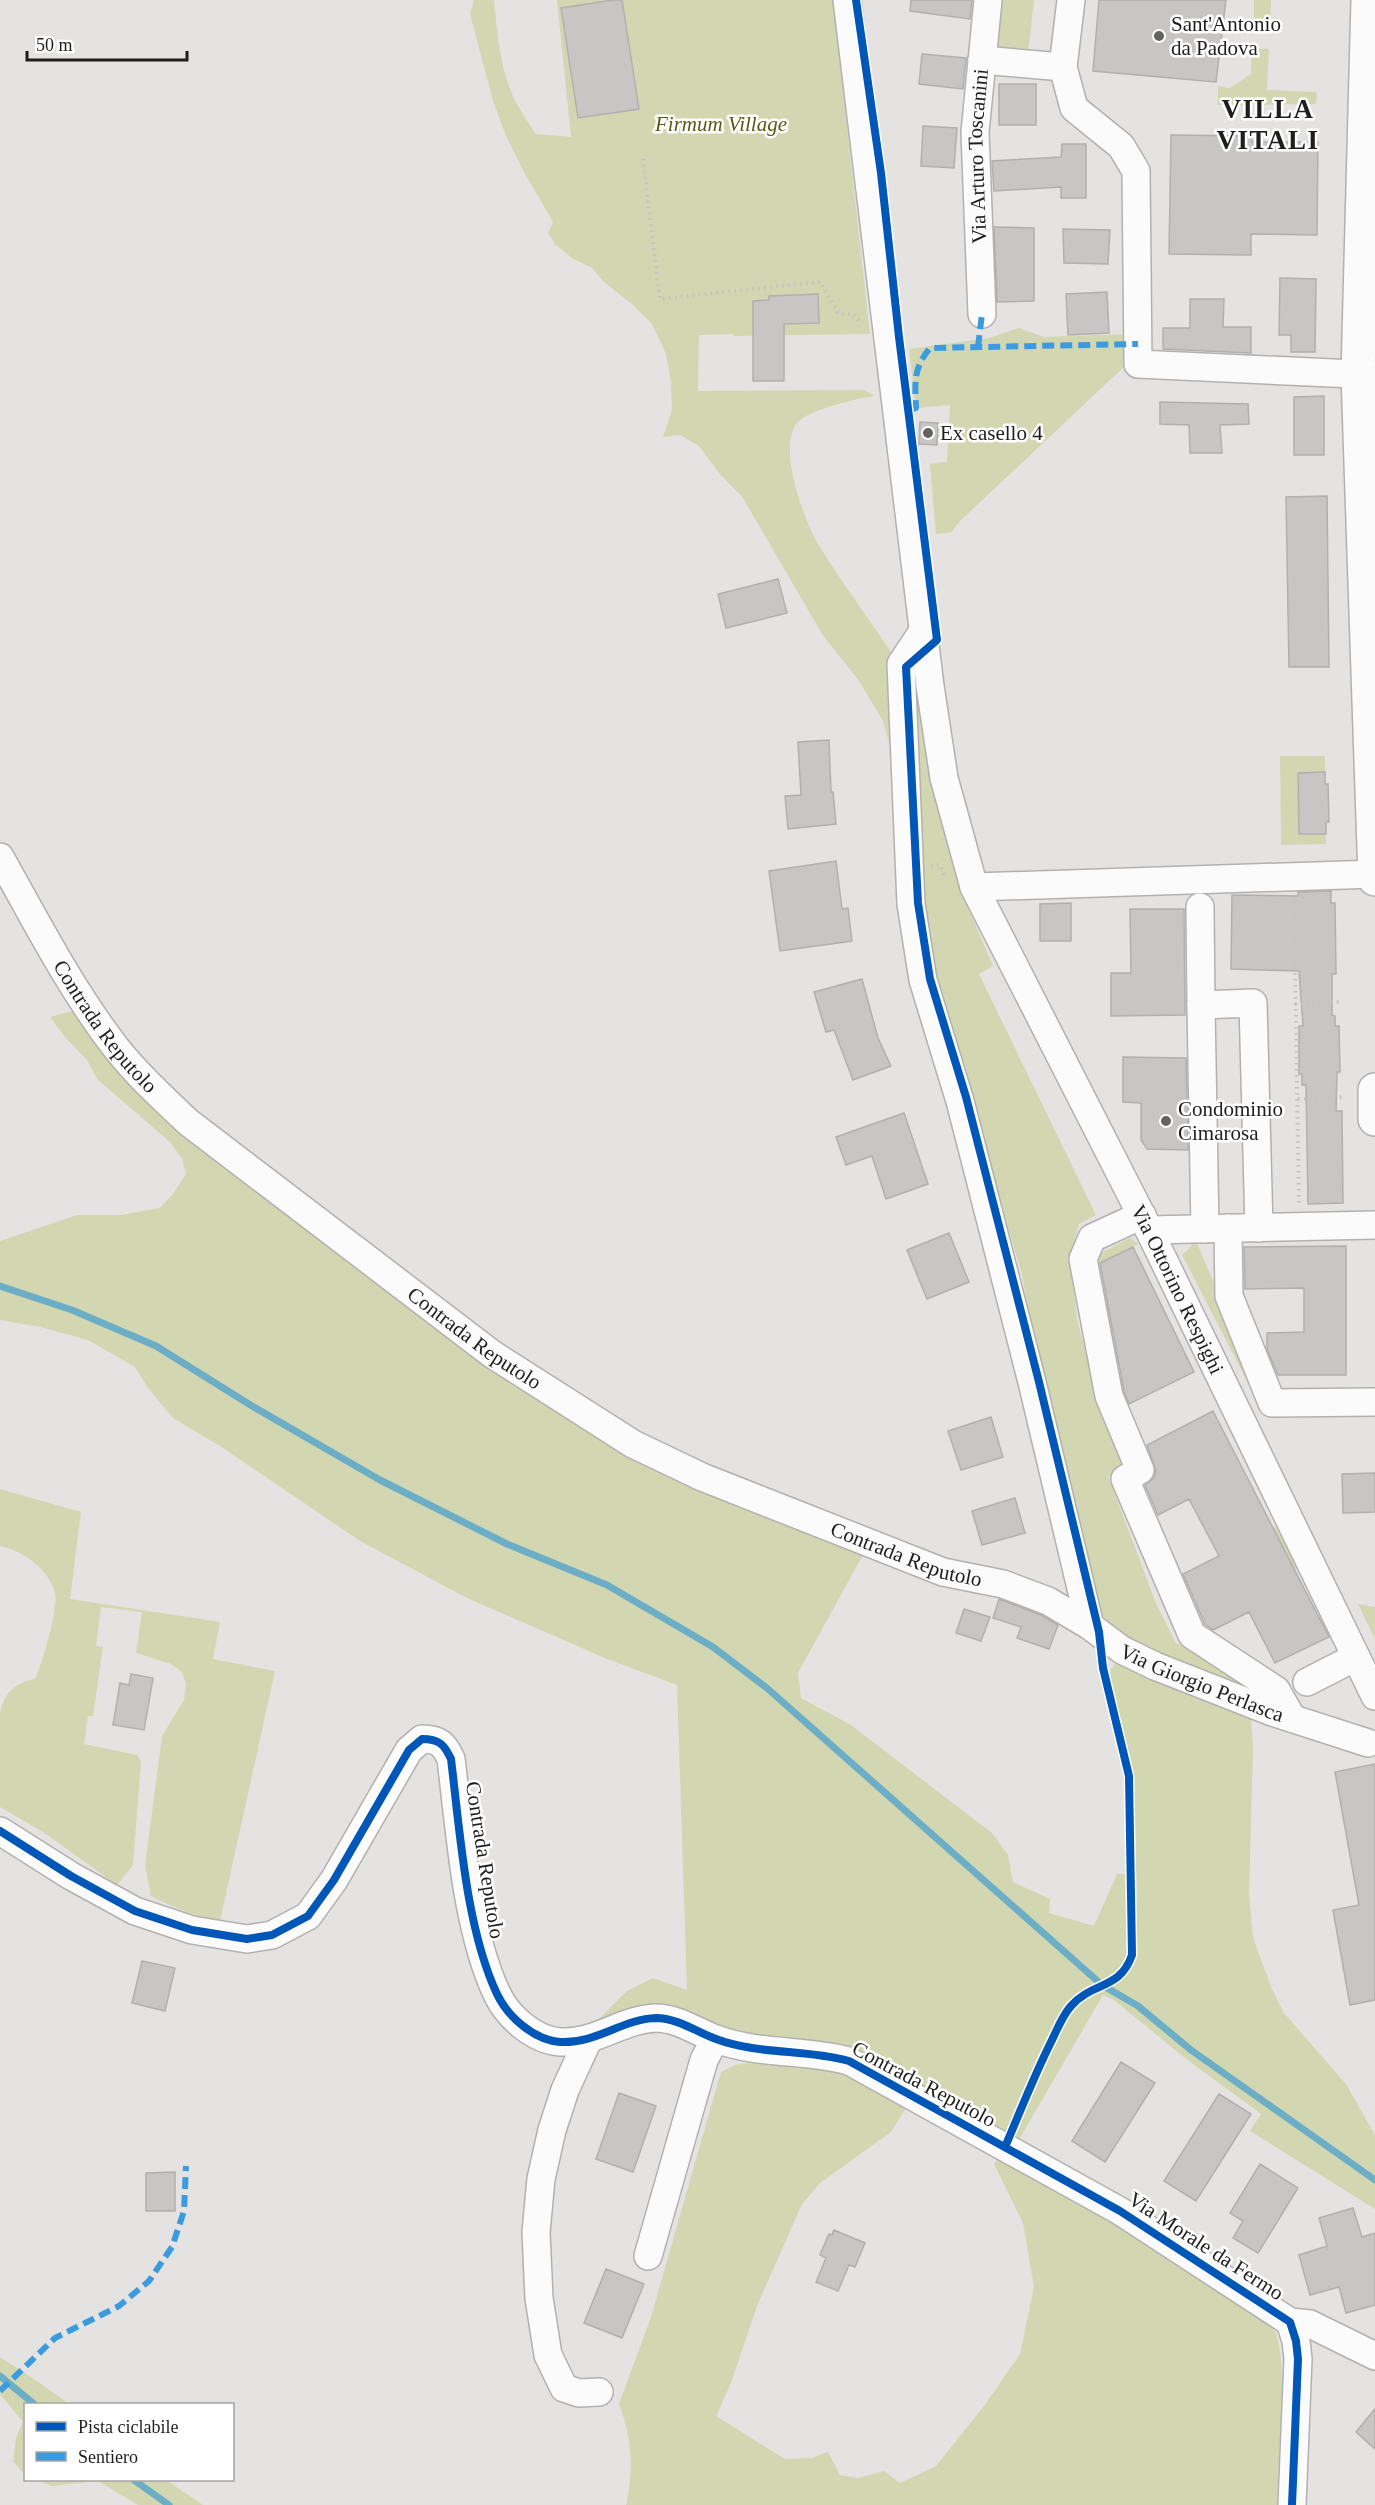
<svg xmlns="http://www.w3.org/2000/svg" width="1375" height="2505" font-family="'Times New Roman',serif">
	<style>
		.green { fill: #d2d7b1 }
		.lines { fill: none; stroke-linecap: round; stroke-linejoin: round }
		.stream { stroke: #6daec7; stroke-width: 7 }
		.building { fill: #c7c6c5; stroke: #b1b0af; stroke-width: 1.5 }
		.minor-casing { stroke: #b2b1b0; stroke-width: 30 }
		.major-casing { stroke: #b2b1b0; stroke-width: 36 }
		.path { stroke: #c3c3c2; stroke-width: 4; stroke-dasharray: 1.5 4.5; stroke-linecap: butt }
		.minor { stroke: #fbfbfb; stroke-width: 27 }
		.major { stroke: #fbfbfb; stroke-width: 33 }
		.quiet { stroke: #3c9bdf; stroke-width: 6; stroke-dasharray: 12 6; stroke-linecap: butt }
		.cycleway-casing { stroke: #fff; stroke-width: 11 }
		.cycleway { stroke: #0057b8; stroke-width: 8 }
		.poi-dot { fill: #636362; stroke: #fff; stroke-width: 2 }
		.labels { text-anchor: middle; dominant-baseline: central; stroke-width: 5; stroke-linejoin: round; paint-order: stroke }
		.poi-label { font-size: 21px; fill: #1e1e1d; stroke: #fff; text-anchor: start }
		.park-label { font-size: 21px; font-style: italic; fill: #555d14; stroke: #fff }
		.street-label { font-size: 21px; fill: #1e1e1d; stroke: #fff }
		.district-label { font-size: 27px; font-weight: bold; letter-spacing: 1.5px; fill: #1e1e1d; stroke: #fff }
	</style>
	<rect width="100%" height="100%" fill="#e4e3e2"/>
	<!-- green -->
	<path class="green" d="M474,0H494C497,29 499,61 510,89C516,105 526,119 536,134L571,137L557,0H833L870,334L734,336L732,334L699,335L698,391L864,390L875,396C858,398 809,410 798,422C776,445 804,520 818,544C842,583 870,620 895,658L888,681L895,723L891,749L883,721L859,681L822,634L743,498L719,473L699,446L680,435L663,437L672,410L671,381L666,354L652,324L633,305L604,282L592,268L572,258L556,245L548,233L553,222L524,172L506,136L493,101L470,14Z
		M994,0H1034L1028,54L989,51Z
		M1254,0H1271L1270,24L1254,23Z
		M1252,48L1269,49L1267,90L1317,92L1316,104L1218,105V86L1230,88L1251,74Z
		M1019,328L1044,337L1126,334V365L959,522L952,532L936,534L930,464L947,462L950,405L916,408L909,349L989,338Z
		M914,679L917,680L938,800L968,907L993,966L979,974L1096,1215L1079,1224L1070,1256L1077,1319L1097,1395L1129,1464L1108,1476L1157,1606L1176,1643L1270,1699C1232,1685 1132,1653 1108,1623C1102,1616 1099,1606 1095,1598L1040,1369L1022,1275L949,1024L931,950L924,903Z
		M1280,756H1325V772L1298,773L1299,834H1326V844L1281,845Z
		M76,1010L450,1335L864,1553L798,1673L801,1698L851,1725L992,1833L1008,1855L1013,1882L1050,1899L1049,1913L1094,1926L1117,1874H1132L1131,1775L1110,1681L1111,1669L1118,1660L1243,1708L1251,1719L1253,1748L1249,1894L1253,1938L1272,1989L1284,2013L1346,2084L1375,2135V2209L1250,2131L1261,2114L1185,2058L1114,2000L1103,1995L1017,2143L857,2055L594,2024L627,1991L653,1978L687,1990L677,1685L607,1659L467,1598L360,1541L223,1448L173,1418L148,1388L135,1367L88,1340L40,1327L0,1320V1241L77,1215H121L160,1208L173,1194L186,1174L182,1159L170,1142L97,1079L87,1060L65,1037L50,1017Z
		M1130,1238L1138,1244L1093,1266L1095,1256Z
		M1196,1241L1265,1403L1260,1406L1182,1255Z
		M0,1489L81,1512L70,1599L220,1622L213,1659L275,1671L220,1921C196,1916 173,1908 151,1896L145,1866L162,1736L184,1700L186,1684L182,1672L171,1664L136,1653L142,1612L101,1607L96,1646L103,1647L93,1716H88L84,1744L137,1755L141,1761L133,1865L117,1885L43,1832L0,1807V1713C4,1693 16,1682 35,1679C42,1665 59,1606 55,1593C50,1570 22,1550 0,1546Z
		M1276,1527L1298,1568L1295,1570L1273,1528Z
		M1358,1604L1375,1607V1639Z
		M779,2057L824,2059L911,2100L891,2132L820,2183L802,2204L757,2306L731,2383L716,2416L785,2459L811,2458L828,2452L840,2475L858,2478L884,2471L900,2483L936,2466L984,2406L1020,2354L1034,2287L1023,2223L994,2164L999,2157L1120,2218L1270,2320C1294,2360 1275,2456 1278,2505H626C634,2470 632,2437 619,2404L651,2317L721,2072L735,2065Z
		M0,2357L37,2381L69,2404H26L25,2475L13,2461L16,2438L23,2422L0,2394Z
		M34,2480H166L203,2505H138L98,2481L52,2486Z"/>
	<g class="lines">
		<!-- stream -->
		<path class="stream" d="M0,1286L72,1310L156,1346L252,1406L380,1480L507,1544L607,1585L713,1647L768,1689L1102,1985L1138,2006L1191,2050L1375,2180
			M0,2376L34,2404
			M134,2480L169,2505"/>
	</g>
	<!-- building -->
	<path class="building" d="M613,0H622L639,109L578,118L561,8Z
		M911,0H972L970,19L910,11Z
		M1099,0H1226L1216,82L1093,71Z
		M922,54L966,58L963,89L919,84Z
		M999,84H1036V125H999Z
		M923,126L957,128L954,168L921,166Z
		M1171,135L1252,136V142H1318L1317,235L1251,234V255L1169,254Z
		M1062,144H1086V198H1061V187L994,191L992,161L1061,157Z
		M994,227L1034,228V301L997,302Z
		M1063,229L1110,230L1108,264L1064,263Z
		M1280,278L1316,279L1315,352H1291V335H1279Z
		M1107,292L1109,333L1068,335L1066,294Z
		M818,294L819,323L784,324V381H753V301L769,300V296Z
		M1190,299H1224L1223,327H1251V353L1163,349V328H1190Z
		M1324,396V455H1294V397Z
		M1160,402L1248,404L1249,424L1220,425L1222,453H1190L1189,425L1160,424Z
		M920,422L938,423L937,445L919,444Z
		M1327,496L1329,667H1289L1286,497Z
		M778,579L787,613L726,628L718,594Z
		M829,740L831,792H833L836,824L788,829L785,796L801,795L798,742Z
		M1325,772V784H1328L1329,822H1326V834H1299L1298,773Z
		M836,861L842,909L848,908L852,941L780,951L769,871Z
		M1331,891V903H1335L1336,974H1332V1015L1335,1016V1026H1339L1340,1072H1337L1336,1111H1342L1343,1203L1308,1204L1306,1085H1302V1074H1299V1026H1303L1299,971L1231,969L1232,895L1298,896V892Z
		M1071,903V941H1040V904Z
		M1130,909H1184L1185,1015L1111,1016V973H1131Z
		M862,979L878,1038L891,1066L853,1080L834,1030L826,1032L814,992Z
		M1123,1057L1186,1058L1188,1150L1147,1149L1141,1140V1103L1123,1102Z
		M904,1113L928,1184L886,1199L872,1156L846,1165L836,1137Z
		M949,1233L969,1282L927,1299L907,1250Z
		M1346,1246V1375H1278L1267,1349V1333L1304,1332V1288L1245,1289L1244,1247Z
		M1133,1247L1194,1372L1129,1404L1124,1391L1100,1263Z
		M1213,1411L1329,1637L1275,1663L1249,1612L1213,1630L1205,1624L1183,1574L1219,1556L1189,1499L1158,1515L1145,1485L1153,1479L1156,1471L1147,1445Z
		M991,1417L1003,1457L961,1470L948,1431Z
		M1375,1473V1512L1343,1513L1342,1474Z
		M1015,1498L1025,1533L982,1545L972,1511Z
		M999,1599L1041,1615L1058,1625L1049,1649L1017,1638L1021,1627L993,1618Z
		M964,1609L990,1617L981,1641L956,1633Z
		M131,1674L153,1678L144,1730L113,1725L120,1683L129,1685Z
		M1375,1764V2000L1350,2005L1333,1910L1359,1905L1335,1772Z
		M142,1961L175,1968L165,2011L132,2003Z
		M1121,2062L1155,2083L1105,2162L1072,2141Z
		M619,2093L656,2106L633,2172L596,2159Z
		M1219,2094L1251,2114L1196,2201L1164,2181Z
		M1260,2164L1298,2188L1258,2253L1233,2238L1243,2221L1230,2213Z
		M175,2172V2211H146V2173Z
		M1353,2208L1362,2237L1375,2233V2305L1346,2313L1339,2287L1310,2295L1299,2255L1327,2246L1319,2218Z
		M834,2230L865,2243L855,2267L849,2265L838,2291L816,2282L826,2258L820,2255L829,2234L832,2235Z
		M606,2269L644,2284L622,2338L584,2323Z
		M1375,2409V2449L1356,2432Z"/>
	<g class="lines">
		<!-- minor casing -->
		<g class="minor-casing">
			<g id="minor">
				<path id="s1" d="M847,0L930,686L944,778L974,887L1149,1230L1375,1696"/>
				<path d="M1071,0L1063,67L1074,108L1121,146L1136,171L1138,364L1375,375"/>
				<path d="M982,60L1063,67"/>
				<path id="s2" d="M982,314L975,132L988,0"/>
				<path d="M923,631L901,664L911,904L923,980L960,1101L1032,1382L1090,1626"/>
				<path id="s3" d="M0,857C37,923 71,990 117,1049C138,1076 164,1099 188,1122L492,1354L633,1444L702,1477L943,1572L1003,1584L1048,1601L1090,1626L1122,1650L1155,1666L1272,1712L1368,1743"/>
				<path d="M974,887L1375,874"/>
				<path d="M1200,907L1201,1005"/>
				<path d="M1142,1215L1092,1238L1083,1259L1109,1396L1140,1470L1125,1479L1192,1635L1276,1690L1292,1718"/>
				<path d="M1228,1228L1229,1296L1272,1403L1375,1402"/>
				<path d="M1205,1229L1201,1005L1253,1003L1259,1228"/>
				<path d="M1149,1230L1375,1225"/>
				<path d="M1307,1682L1356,1657"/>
				<path d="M0,1831L71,1876L135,1911L192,1930L247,1939L272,1935L308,1916L334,1880L409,1750L422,1739C439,1739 444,1744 451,1759C460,1832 466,1928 497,1994C508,2017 534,2040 560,2042C596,2044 622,2019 656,2018C677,2018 697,2032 716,2039C759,2055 805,2049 849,2061L1120,2211L1290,2322L1296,2341L1298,2359L1292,2505"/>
				<path d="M588,2040L565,2090L552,2130L541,2179L536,2232L539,2298L548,2355L564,2388L579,2393L599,2392"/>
				<path d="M648,2256L704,2060L715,2039"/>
				<path d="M1290,2322L1310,2324L1375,2356"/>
			</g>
		</g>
		<!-- major casing -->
		<g class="major-casing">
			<path id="major" d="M1368,0L1358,374L1375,879
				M1375,1090V1119"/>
		</g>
		<!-- path -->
		<path class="path" d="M643,159L660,299L820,282L839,314H852L862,324
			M931,866L940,865L944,875
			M1294,901L1299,1205
			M1295,1004L1341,1002
			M1298,1099L1345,1097"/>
		<!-- minor -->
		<use href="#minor" class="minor"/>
		<!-- major -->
		<use href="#major" class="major"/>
		<!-- quiet -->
		<path class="quiet" d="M978,347L982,314
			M912,409L916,408C915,381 913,369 930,348L1138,344
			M0,2391L55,2338L119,2306L149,2281L172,2247L184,2211L186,2166"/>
		<!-- cycleway casing -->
		<g class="cycleway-casing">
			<path id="cycleway" d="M856,0L881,173L899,337L937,640L906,667L918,903L930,979L966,1097L1039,1382L1099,1632L1103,1668L1129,1776L1132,1955C1120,1990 1093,1981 1071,2006C1062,2016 1057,2030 1051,2042C1034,2076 1020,2112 1005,2147
				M0,1831L71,1876L135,1911L192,1930L247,1939L272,1935L308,1916L334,1880L409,1750L422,1739C439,1739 444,1744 451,1759C460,1832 466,1928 497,1994C508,2017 534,2040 560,2042C596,2044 622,2019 656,2018C677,2018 697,2032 716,2039C759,2055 805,2049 849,2061L1120,2211L1290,2322L1296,2341L1298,2359L1292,2505"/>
		</g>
		<!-- cycleway -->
		<use href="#cycleway" class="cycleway"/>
	</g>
	<!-- markers -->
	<g class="poi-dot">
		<circle cx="1159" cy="36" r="6"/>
		<circle cx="928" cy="433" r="6"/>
		<circle cx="1166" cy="1121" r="6"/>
	</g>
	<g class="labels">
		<!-- poi labels -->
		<g class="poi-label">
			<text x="1171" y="24">Sant'Antonio<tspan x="1171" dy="24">da Padova</tspan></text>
			<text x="940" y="433">Ex casello 4</text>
			<text x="1178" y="1109">Condominio<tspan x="1178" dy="24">Cimarosa</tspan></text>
		</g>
		<!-- park labels -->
		<g class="park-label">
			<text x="721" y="124">Firmum Village</text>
		</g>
		<!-- street labels -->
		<g class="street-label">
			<text stroke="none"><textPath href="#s2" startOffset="158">Via Arturo Toscanini</textPath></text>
			<text stroke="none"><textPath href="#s3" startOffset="200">Contrada Reputolo</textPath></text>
			<text stroke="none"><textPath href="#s1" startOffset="1348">Via Ottorino Respighi</textPath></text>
			<text stroke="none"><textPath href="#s3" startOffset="686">Contrada Reputolo</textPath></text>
			<text stroke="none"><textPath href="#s3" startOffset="1172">Contrada Reputolo</textPath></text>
			<text stroke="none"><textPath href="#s3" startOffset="1497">Via Giorgio Perlasca</textPath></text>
			<text transform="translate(485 1860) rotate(81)">Contrada Reputolo</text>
			<text transform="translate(924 2084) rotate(28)">Contrada Reputolo</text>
			<text transform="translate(1206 2246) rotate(33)">Via Morale da Fermo</text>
		</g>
		<!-- district labels -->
		<g class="district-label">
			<text x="1268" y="109">VILLA<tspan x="1268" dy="31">VITALI</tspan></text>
		</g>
	</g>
	<!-- legend -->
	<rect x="24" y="2403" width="210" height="78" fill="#ffffff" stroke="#a5a5a5" stroke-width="1.5"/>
	<rect x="36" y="2422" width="30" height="9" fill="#0057b8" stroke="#a5a5a5" stroke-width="1.5"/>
	<text x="78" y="2433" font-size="18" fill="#1e1e1d">Pista ciclabile</text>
	<rect x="36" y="2452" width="30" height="9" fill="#3c9bdf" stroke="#a5a5a5" stroke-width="1.5"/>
	<text x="78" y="2463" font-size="18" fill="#1e1e1d">Sentiero</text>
	<!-- scale -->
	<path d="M27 51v9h160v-9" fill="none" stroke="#1e1e1d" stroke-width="3"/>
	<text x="36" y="51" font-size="18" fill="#1e1e1d" stroke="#ffffff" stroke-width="4.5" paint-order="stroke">50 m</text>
</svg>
